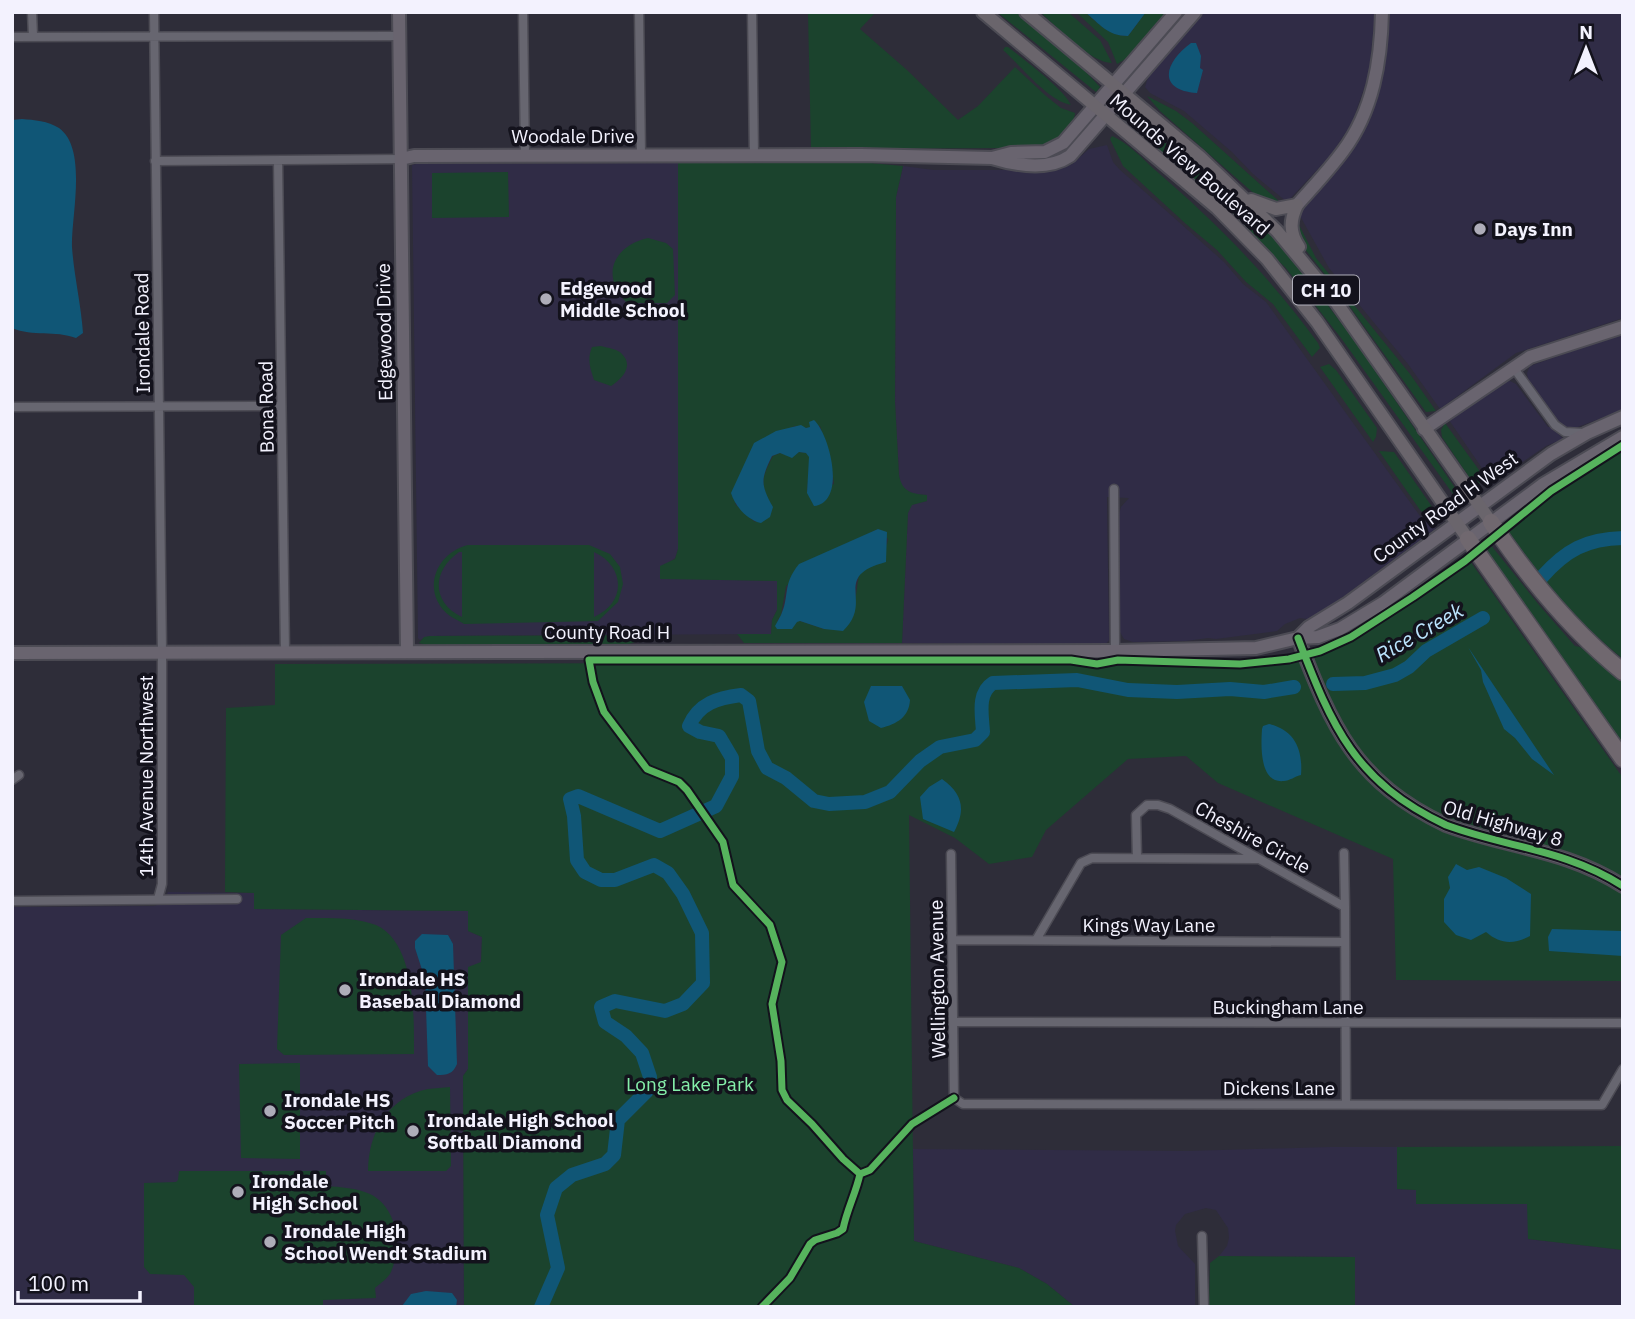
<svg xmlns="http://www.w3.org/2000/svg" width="1635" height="1319" font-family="'IBM Plex Sans',sans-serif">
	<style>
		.built { fill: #302c46 }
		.green { fill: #1b432d; fill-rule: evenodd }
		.water { fill: #105676 }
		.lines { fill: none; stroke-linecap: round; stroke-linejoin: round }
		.river { stroke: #105676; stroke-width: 14 }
		.street-casing { stroke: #4c4b54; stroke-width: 11 }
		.secondary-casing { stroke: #4c4b54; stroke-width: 16 }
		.primary-casing { stroke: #4c4b54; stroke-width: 16 }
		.highway-casing { stroke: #4c4b54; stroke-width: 19 }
		.street { stroke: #676670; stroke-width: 8 }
		.secondary { stroke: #69646f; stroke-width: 12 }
		.primary { stroke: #6a656c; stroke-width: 12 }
		.highway { stroke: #70686f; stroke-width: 16 }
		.cycleway-casing { stroke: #13121c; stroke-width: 11 }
		.cycleway { stroke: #56b35d; stroke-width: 7 }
		.poi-dot { fill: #aeadb9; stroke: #13121c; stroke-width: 2.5 }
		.labels { text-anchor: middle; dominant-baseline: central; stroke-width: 7; stroke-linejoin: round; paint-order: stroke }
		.shield { fill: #13121c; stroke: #b0afba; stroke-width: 2 }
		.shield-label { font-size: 18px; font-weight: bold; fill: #f3f2fe }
		.street-label { font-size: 19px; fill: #f3f2fe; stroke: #13121c }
		.poi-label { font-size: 19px; font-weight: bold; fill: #f3f2fe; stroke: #13121c; text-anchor: start }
		.park-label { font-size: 19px; fill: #85efaa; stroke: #13121c }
		.water-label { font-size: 21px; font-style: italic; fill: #bbe5fe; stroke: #13121c }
	</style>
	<rect width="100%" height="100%" fill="#2e2d39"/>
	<!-- built -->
	<path class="built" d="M1201,12H1375L1369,74L1352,123L1331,155L1287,202L1253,174L1232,152L1184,111L1150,93L1145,87L1149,74Z
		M1389,12H1623V318L1516,353L1440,409L1408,364L1329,268L1299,214L1354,147L1367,125L1377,100L1386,58Z
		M1107,145L1113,162L1119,169L1224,262L1243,284L1266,302L1420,516L1429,524L1436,526L1435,529L1332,605L1307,619L1300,618L1285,624L1277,631L1216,639L1208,638L1186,641L1133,642L1124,639L1120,632L1119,514L1121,507L1129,498L1107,497L1109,640L1106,644L902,643L908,513L911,505L927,501V495L913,494L906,490L900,484L899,475L895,402L896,197L903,166L934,170H1050L1072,164L1089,149Z
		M678,163V549L675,558L668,563L660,578L778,581L777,610L772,620L771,634L430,636L420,640L418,638L412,165L416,164Z
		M1623,333V410L1575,428L1561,426L1528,379L1527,373L1530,366Z
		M1510,381L1516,384L1548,427H1552L1563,439L1546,446L1486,487L1484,471L1449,420L1503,382Z
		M168,892L254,893L255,909L468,911V931L482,937L481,962L468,1069L463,1076L464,1307H12V907L155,906L164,900Z
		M1330,1147H1397V1189L1416,1190V1204H1528V1239L1623,1250V1307H1355V1257L1219,1256L1227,1246L1229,1238L1228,1228L1216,1210L1206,1208L1185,1214L1176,1225L1175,1231L1178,1246L1195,1264V1307H1075L1047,1284L1019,1268L914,1241L913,1149L1187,1151Z"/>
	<!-- green -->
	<path class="green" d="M808,12H876L860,29L907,70L958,120L978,106L1015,67L1046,96L1061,108L1075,113C1073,131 1055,144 1039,148L811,149Z
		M997,12H1017L1085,71L1100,87L1096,92Z
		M1040,12H1068L1100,40L1112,63C1091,63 1057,27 1040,12Z
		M1076,12H1085C1099,24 1109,36 1128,36L1146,12H1166L1129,57L1117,64L1108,42Z
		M1005,47H1008C1023,59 1065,90 1071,105C1047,100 1022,67 1003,50Z
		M1147,96L1176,111L1192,123L1281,203L1280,204L1258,197L1160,111Z
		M1124,108L1224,192L1257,223L1259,221L1294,260L1356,343L1462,498L1458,501L1341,338L1285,267L1128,122L1120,112Z
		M1112,136C1127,142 1142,158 1154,169C1217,223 1269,276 1318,343L1320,348L1312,357L1273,304L1246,282L1217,250L1186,224L1123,166L1110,139Z
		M678,163H870L903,166L896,197L895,402L899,475C902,492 912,494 927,495V501L912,505L908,513L902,643H744L737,634H771L772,620L777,610V581L660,579V566L675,559L678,549ZM794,426L806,428L820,426L830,457L834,484L807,493L810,457L806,453L799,452L792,457L780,453L773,456C761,479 760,484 772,507L755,522L735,504ZM878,529L888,539L887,544L859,574L855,602L824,629L800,621H777L781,615L786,586L854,541Z
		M508,172L509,217L432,218V173Z
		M1297,221L1316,258L1410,374L1436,411L1426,412L1345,300L1304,248L1298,240Z
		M648,238L666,243L673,249L675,295L667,303H627C600,276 613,246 648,238Z
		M601,346C608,348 618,349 622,354C634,366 622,379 611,386L594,380C590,368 587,359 592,347Z
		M1329,364L1336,370L1377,428L1376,437L1373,442L1320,367Z
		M1445,423L1479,470L1482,482L1476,485L1473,483L1442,437L1441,430Z
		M1623,449V659C1578,623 1542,579 1509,532V528L1553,493Z
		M1379,451L1394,452L1435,511L1437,518L1432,521L1420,510Z
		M1490,544L1539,605L1575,646L1580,647L1623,680V750L1483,549Z
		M468,545H589L610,554L620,567L623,584L618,602L598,621L464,624C460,621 454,619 450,616C420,593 435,553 468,545ZM459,552H462V617C431,602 432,571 459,552ZM594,552C625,566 627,603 594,617Z
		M1470,561L1623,778V981L1396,980L1393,859L1218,783L1186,756L1128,759L1046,830L1032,857L989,864L955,838L909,815L914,1241L1019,1268L1047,1284L1075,1307H464L463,1076L468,1069V967L481,962L482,937L468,931V911L254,909V893L225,892L226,708L275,705V664L717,663L772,665L1064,662L1092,666L1114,663L1246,666L1283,661L1289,663L1354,639L1389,618Z
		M638,635L635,642L627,645H426L419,643L424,637L430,636Z
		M306,918C328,918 355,917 376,925C416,943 414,1018 414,1054L284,1055L277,1049L281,935Z
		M300,1063V1159L241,1158L239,1064Z
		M450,1087L451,1166L446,1171H368C368,1133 388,1097 428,1089C435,1088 443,1088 450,1087Z
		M1623,1146V1250L1528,1239L1527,1204H1416V1190L1397,1189V1147Z
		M179,1171H326V1186C341,1187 356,1188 370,1194C398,1208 402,1246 391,1272C388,1278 381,1283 375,1288L376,1298L323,1300V1307H194V1287L184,1275L150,1274L144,1267V1183L176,1182L178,1180Z
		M1219,1256L1355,1257V1307H1209L1210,1263Z"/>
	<!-- water -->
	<path class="water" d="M1085,12H1146L1128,36C1107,36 1100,24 1085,12Z
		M1191,43H1196L1201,56L1200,68L1203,70L1197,93C1155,90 1166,61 1191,43Z
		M22,119C34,120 48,121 59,128C88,149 71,216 72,247C74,276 81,304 83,333L76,338C55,330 33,337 12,328V120Z
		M814,420C830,435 847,502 814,506L807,493L809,457L806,453L799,452L792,458L780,453L772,456C761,479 760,484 773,507L770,517L761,523C747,520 735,506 731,493L754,443L776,431L801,425L806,428L810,427L809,422Z
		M878,529L887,532L886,562C830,577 875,601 843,631L824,629L800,621L797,622L792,629H777L775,626C777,622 779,619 781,615C790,595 782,585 799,564Z
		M1468,647L1554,775L1532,759L1515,738L1504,729L1483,682L1481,670Z
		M871,686H902L910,700C909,717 897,724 881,728L869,721L864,702Z
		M1269,724C1295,730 1303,750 1301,775C1296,776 1289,781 1284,781C1259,784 1261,745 1262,729L1263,726Z
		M942,779C963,794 966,810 954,832L923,819L920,797L929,787Z
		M1456,864L1467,870L1479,867L1506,878L1531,894L1530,936C1513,945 1500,944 1486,932L1471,940L1456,935L1444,922V899L1450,888L1448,877Z
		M1552,929L1623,931V956L1549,951L1548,937Z
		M422,934L448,935L453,944L457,1064C453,1074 447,1075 437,1075L428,1066L425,979L415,948V941Z
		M426,1291L452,1293L457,1300L456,1307L402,1306L411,1294Z"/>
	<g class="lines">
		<!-- river -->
		<path class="river" d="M1542,577C1566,550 1586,539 1623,538
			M1333,684L1365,683L1395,675L1409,667L1426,651L1483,618
			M541,1307L558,1268L547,1215L556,1188L572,1175L605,1164L614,1155L618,1120L647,1091L650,1077L642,1053L626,1036L605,1022L601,1007L615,1001L665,1011L683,1004L703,983L702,933L683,894L668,873L654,865L615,880H601L585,872L577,860L574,816L570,799L578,796L660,831L716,806L732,776V758L719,736L700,732L689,726C699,703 718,698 741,695L749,701L758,751L767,768L786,778L814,801L829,804L865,802L890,792L920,761L940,747L975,740L983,732C982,715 977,693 993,683L1077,680L1128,690L1177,692L1230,689L1264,692L1294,687"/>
		<!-- street casing -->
		<g class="street-casing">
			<path id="street" d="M32,12L33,36
				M154,12L162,652V884L158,899
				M523,12L525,155
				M639,12L641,155
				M752,12L754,155
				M12,37L399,36
				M155,161L401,159
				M278,161L285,652
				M1513,367L1555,425L1565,432L1584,433
				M12,407L281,406
				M1114,489L1115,651
				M12,780L19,775
				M951,854L954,1098L963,1104L1602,1105L1623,1069
				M1137,858L1136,815L1147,805H1158L1170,809L1345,907L1344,853
				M12,901L237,899
				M1345,907L1346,1104
				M953,940L1345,942
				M1036,940L1081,863L1092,858L1257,859
				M954,1022L1623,1023
				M1202,1236L1204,1307"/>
		</g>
		<!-- secondary casing -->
		<g class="secondary-casing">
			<path id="secondary" d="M399,12L407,651
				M992,158C1015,165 1048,171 1070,156L1195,12
				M401,159L414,156L861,155L992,158L1011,153L1045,152L1063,143L1176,12
				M1297,205C1313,187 1329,170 1343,151C1373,111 1381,61 1382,12
				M1424,429L1530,357L1623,327
				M1298,638C1332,727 1355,782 1446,825C1508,848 1565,849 1623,886
				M1298,638L1309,627L1348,603L1551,454L1587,433L1623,417
				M12,653L1115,651L1256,648L1298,638L1318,637L1340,629L1383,603L1542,485L1623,437"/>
		</g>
		<!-- primary casing -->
		<g class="primary-casing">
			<path id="primary" d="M983,12L1217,208L1267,259L1317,322L1468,539
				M1026,12L1200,157L1277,231L1336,302L1491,522
				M1251,200L1276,209L1297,205
				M1297,205C1290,220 1289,232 1299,247"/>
		</g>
		<!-- highway casing -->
		<g class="highway-casing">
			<path id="highway" d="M1491,522C1529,579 1570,629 1623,672
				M1468,539L1623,759"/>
		</g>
		<!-- street -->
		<use href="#street" class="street"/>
		<!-- secondary -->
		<use href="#secondary" class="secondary"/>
		<!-- primary -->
		<use href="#primary" class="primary"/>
		<!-- highway -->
		<use href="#highway" class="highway"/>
		<!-- cycleway casing -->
		<g class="cycleway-casing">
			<path id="cycleway" d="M1298,638C1332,727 1355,782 1446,825C1508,848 1565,849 1623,886
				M860,1174L843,1159L812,1124L787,1100L782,1090L781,1061L772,1004L782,962L770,925L733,885L723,842L687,790L679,782L647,769L604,712L593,682L589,660H1071L1097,664L1118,660L1240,664L1289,659L1320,651L1351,637L1413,597L1465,561L1551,491L1623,445
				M762,1307L790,1278L810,1244L815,1240L837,1233L843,1229C847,1209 856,1193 860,1174L870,1170L912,1124L954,1098"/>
		</g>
		<!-- cycleway -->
		<use href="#cycleway" class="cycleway"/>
	</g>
	<!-- markers -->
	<g class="poi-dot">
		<circle cx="1480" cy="229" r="7"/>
		<circle cx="546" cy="299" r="7"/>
		<circle cx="345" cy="990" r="7"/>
		<circle cx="270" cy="1111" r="7"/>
		<circle cx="413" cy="1131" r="7"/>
		<circle cx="238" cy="1192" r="7"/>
		<circle cx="270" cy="1242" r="7"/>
	</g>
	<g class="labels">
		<!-- shield labels -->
		<rect class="shield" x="1293" y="275.5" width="66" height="29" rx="5"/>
		<g class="shield-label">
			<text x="1326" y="290">CH 10</text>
		</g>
		<!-- street labels -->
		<g class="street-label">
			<text x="573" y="136">Woodale Drive</text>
			<text transform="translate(1190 164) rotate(41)">Mounds View Boulevard</text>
			<text transform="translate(384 332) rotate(-91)">Edgewood Drive</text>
			<text transform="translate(142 333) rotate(-91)">Irondale Road</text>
			<text transform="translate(266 407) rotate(-91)">Bona Road</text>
			<text transform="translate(1445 507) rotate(-36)">County Road H West</text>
			<text x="607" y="632">County Road H</text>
			<text transform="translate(146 776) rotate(-90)">14th Avenue Northwest</text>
			<text transform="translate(1503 823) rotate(16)">Old Highway 8</text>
			<text transform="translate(1253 837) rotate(29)">Cheshire Circle</text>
			<text x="1149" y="925">Kings Way Lane</text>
			<text transform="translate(937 979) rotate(-91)">Wellington Avenue</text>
			<text x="1288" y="1007">Buckingham Lane</text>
			<text x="1279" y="1088">Dickens Lane</text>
		</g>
		<!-- poi labels -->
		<g class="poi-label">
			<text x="1494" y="229">Days Inn</text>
			<text x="560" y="288">Edgewood<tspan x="560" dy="22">Middle School</tspan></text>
			<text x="359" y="979">Irondale HS<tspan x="359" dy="22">Baseball Diamond</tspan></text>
			<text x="284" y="1100">Irondale HS<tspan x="284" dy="22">Soccer Pitch</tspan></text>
			<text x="427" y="1120">Irondale High School<tspan x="427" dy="22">Softball Diamond</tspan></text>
			<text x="252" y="1181">Irondale<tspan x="252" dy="22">High School</tspan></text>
			<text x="284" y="1231">Irondale High<tspan x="284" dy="22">School Wendt Stadium</tspan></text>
		</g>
		<!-- park labels -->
		<g class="park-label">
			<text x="690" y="1084">Long Lake Park</text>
		</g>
		<!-- water labels -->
		<g class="water-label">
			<text transform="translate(1419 632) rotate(-30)">Rice Creek</text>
		</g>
	</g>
	<!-- border -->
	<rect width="1635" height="1319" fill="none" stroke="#f3f2fe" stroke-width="28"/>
	<!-- north arrow -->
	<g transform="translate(1586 49)" stroke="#13121c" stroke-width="5" paint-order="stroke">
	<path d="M0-5L12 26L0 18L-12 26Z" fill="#f3f2fe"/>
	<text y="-10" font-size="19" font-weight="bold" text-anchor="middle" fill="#f3f2fe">N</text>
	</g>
	<!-- scale -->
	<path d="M18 1291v10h122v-10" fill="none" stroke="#f3f2fe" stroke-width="3.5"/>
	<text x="28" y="1291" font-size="21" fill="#f3f2fe" stroke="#13121c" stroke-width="5" paint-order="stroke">100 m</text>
</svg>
